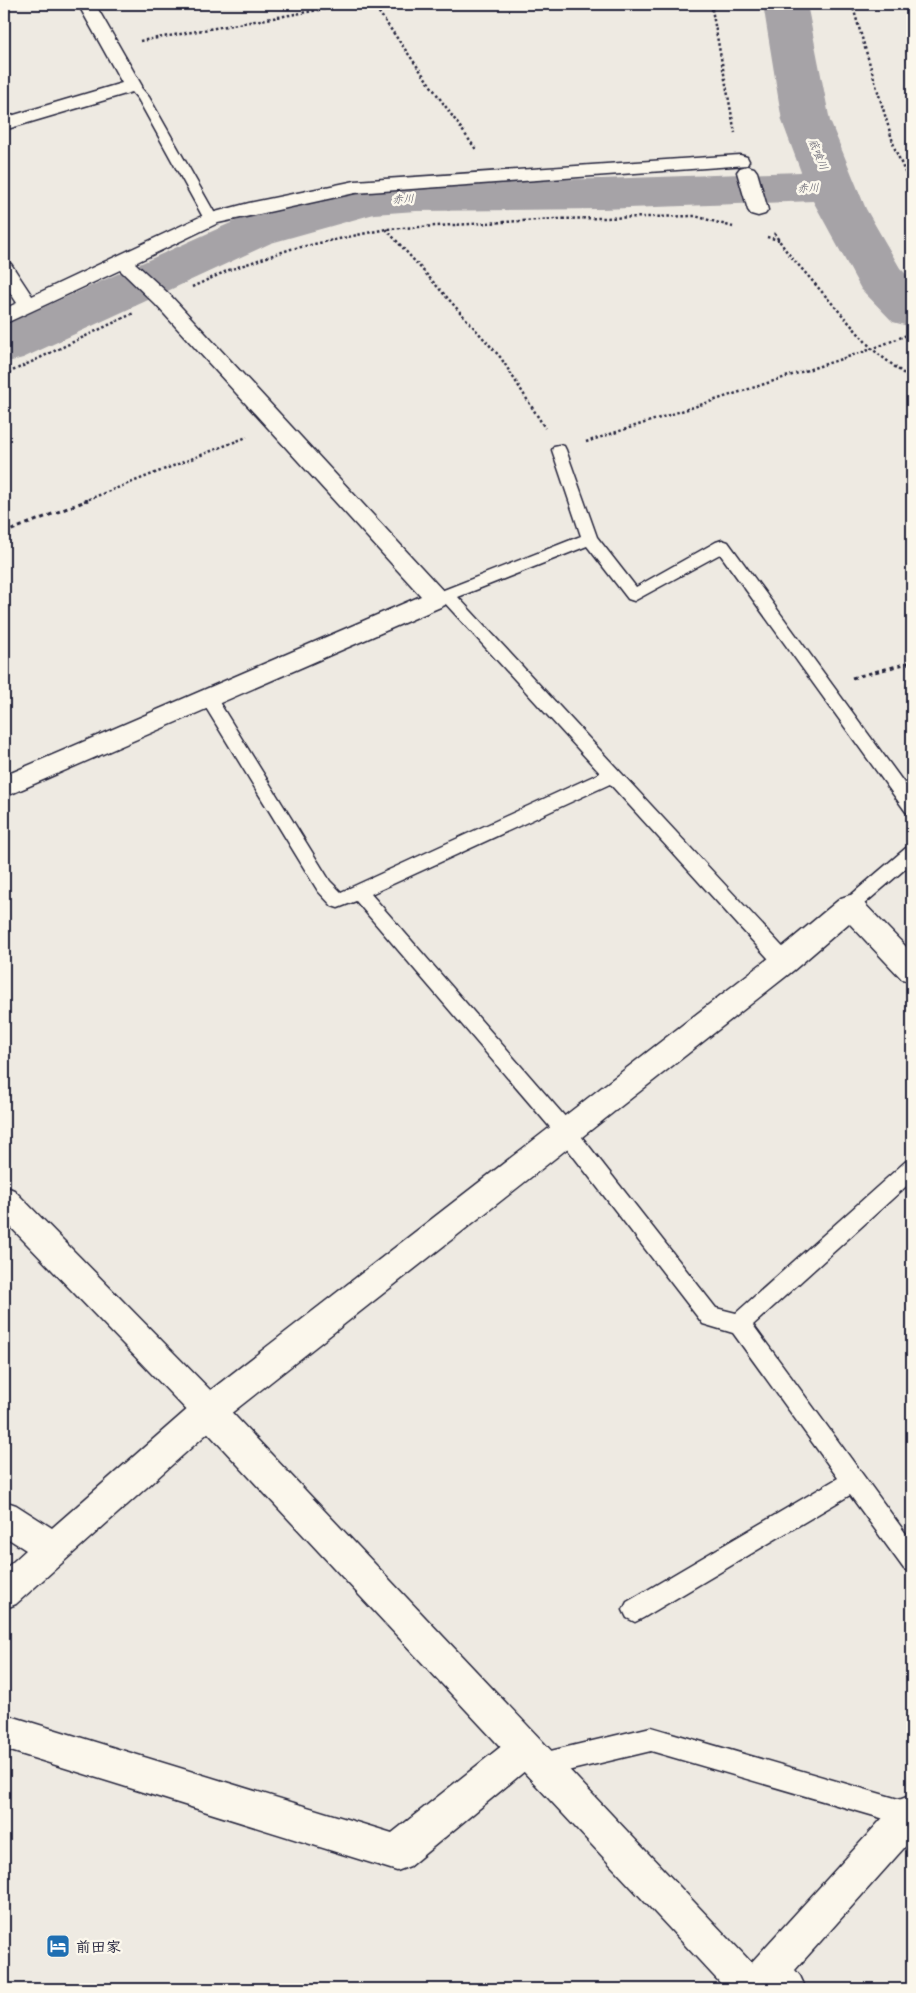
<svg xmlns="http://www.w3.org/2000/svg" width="916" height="1993" font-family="Mali,'Klee One',sans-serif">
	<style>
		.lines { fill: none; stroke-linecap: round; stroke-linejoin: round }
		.river { fill: #a6a3a7; fill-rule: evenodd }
		.service-casing { stroke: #22223b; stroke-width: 3 }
		.minor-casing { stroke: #22223b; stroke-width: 3 }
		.tertiary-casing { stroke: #22223b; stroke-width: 3 }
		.path-far1 { stroke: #22223b; stroke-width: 2.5; stroke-dasharray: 2.5 2.5; stroke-linecap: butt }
		.path { stroke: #22223b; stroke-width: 3; stroke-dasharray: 4 4; stroke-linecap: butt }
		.service { fill: #fbf7ec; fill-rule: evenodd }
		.minor { fill: #fbf7ec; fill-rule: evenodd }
		.tertiary { fill: #fbf7ec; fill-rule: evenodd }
		.labels { text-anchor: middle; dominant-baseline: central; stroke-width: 5; stroke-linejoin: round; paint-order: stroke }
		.far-water-label { font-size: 11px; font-style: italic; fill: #575666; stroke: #fbf7ec }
		.near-poi-label { font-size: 15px; font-weight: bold; fill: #22223b; stroke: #fbf7ec; text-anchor: start }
	</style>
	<rect width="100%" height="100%" fill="#eeeae2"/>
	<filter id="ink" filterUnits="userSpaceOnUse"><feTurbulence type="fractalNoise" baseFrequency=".02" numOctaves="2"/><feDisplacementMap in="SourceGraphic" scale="10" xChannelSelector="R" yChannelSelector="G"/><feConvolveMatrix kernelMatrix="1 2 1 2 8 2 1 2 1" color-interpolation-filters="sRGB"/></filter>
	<g filter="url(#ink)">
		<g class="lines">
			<!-- river -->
			<path class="river" d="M763,4H807L830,121L866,209L900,268L912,280V327L893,322L861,289L813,201L602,209L416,211L374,214L271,243L23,358L4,363V325L235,221L371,184L416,181L602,179L801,172L782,121Z"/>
			<!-- service casing -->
			<g class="service-casing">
				<path id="service" d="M133,82L137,83L149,97L218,219L216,222H206L204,219L138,99L127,86Z
					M559,445L564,446L566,450L597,537L636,587L716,542L722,540L728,542L912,794V814L906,812L720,554L634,601L628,599L587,546L458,597L791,956L793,962L791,968L784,970L777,968L610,784L371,894L574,1127L716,1308L736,1313L905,1162L912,1159V1181L753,1325L912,1542V1572L904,1569L850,1495L643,1618L635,1622L627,1618L623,1610L627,1602L838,1478L733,1333L703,1324L560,1139L356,901L338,908L332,906L318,891L200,698L202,694L208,692L214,694L330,881L341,892L600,773L444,602L437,605L431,603L429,599L431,595L581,536L552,450L554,446Z
					M912,846V863L856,911L850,914L844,911L841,906L844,901L906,848Z
					M651,1727L912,1803V1827L651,1751L542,1777L533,1774L530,1765L533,1756L542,1753Z"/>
			</g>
			<!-- minor casing -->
			<g class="minor-casing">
				<path id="minor" d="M78,4H95L142,86L139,90L4,130V118L122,83Z
					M740,155L747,157L749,161L747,165L355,193L218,223L135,263L170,295L445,593L449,599L445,605L4,797V776L421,596L156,305L120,270L4,324V309L17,303L4,283V262L11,264L32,296L204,215L249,203L355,181Z
					M747,166L754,168L757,172L768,210L765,214L758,216L751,214L748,210L737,172L740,168Z
					M850,895L859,898L912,953V982L902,979L849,923L794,970L220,1422L16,1604L4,1609V1570L26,1550L4,1536V1501L16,1505L52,1528L198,1400L774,954L841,898Z
					M4,1714L392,1833L513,1737L525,1731L537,1737L543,1749L537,1761L410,1866L397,1871L4,1749Z
					M912,1795V1839L795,1970L800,1976L806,1989H733L739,1976L899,1800Z"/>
			</g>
			<!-- tertiary casing -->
			<g class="tertiary-casing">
				<path id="tertiary" d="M4,1186L14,1190L220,1400L764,1976L770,1989H726L198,1422L4,1220Z"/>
			</g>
			<!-- path-far1 -->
			<path class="path-far1" d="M373,4L477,151
				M711,4L735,133
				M852,4L895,149L912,188
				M140,41L353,4
				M386,229L501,358L545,428
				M774,233L787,252L872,349L912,380
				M767,237L779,240
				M192,287L229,270L291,249L386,229L555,219L695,216L733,227
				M4,375L134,313
				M586,442L872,349L912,333
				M84,501L247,437"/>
			<!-- path -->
			<path class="path" d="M4,533L88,500
				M852,678L912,662"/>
			<!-- service -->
			<use href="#service" class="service"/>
			<!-- minor -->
			<use href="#minor" class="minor"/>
			<!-- tertiary -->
			<use href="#tertiary" class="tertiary"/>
		</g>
	</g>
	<!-- icons -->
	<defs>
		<g id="hotel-square" transform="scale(1.25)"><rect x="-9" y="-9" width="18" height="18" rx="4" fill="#1f6fb2" stroke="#fbf7ec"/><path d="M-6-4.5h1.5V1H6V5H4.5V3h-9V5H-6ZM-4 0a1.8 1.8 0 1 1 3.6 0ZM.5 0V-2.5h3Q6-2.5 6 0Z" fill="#fff"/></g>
	</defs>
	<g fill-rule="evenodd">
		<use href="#hotel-square" x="58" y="1946"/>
	</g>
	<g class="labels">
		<!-- far-water labels -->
		<g class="far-water-label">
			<text transform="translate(819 154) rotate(68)">底喰川</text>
			<text transform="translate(808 187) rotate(-2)">赤川</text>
			<text transform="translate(403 198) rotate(-2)">赤川</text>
		</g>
		<!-- near-poi labels -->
		<g class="near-poi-label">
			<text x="76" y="1946">前田家</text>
		</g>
	</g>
	<!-- margin -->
	<rect width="916" height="1993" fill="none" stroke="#fbf7ec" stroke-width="20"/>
	<rect x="10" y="10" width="896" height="1973" fill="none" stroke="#22223b" stroke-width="2" filter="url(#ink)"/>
</svg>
